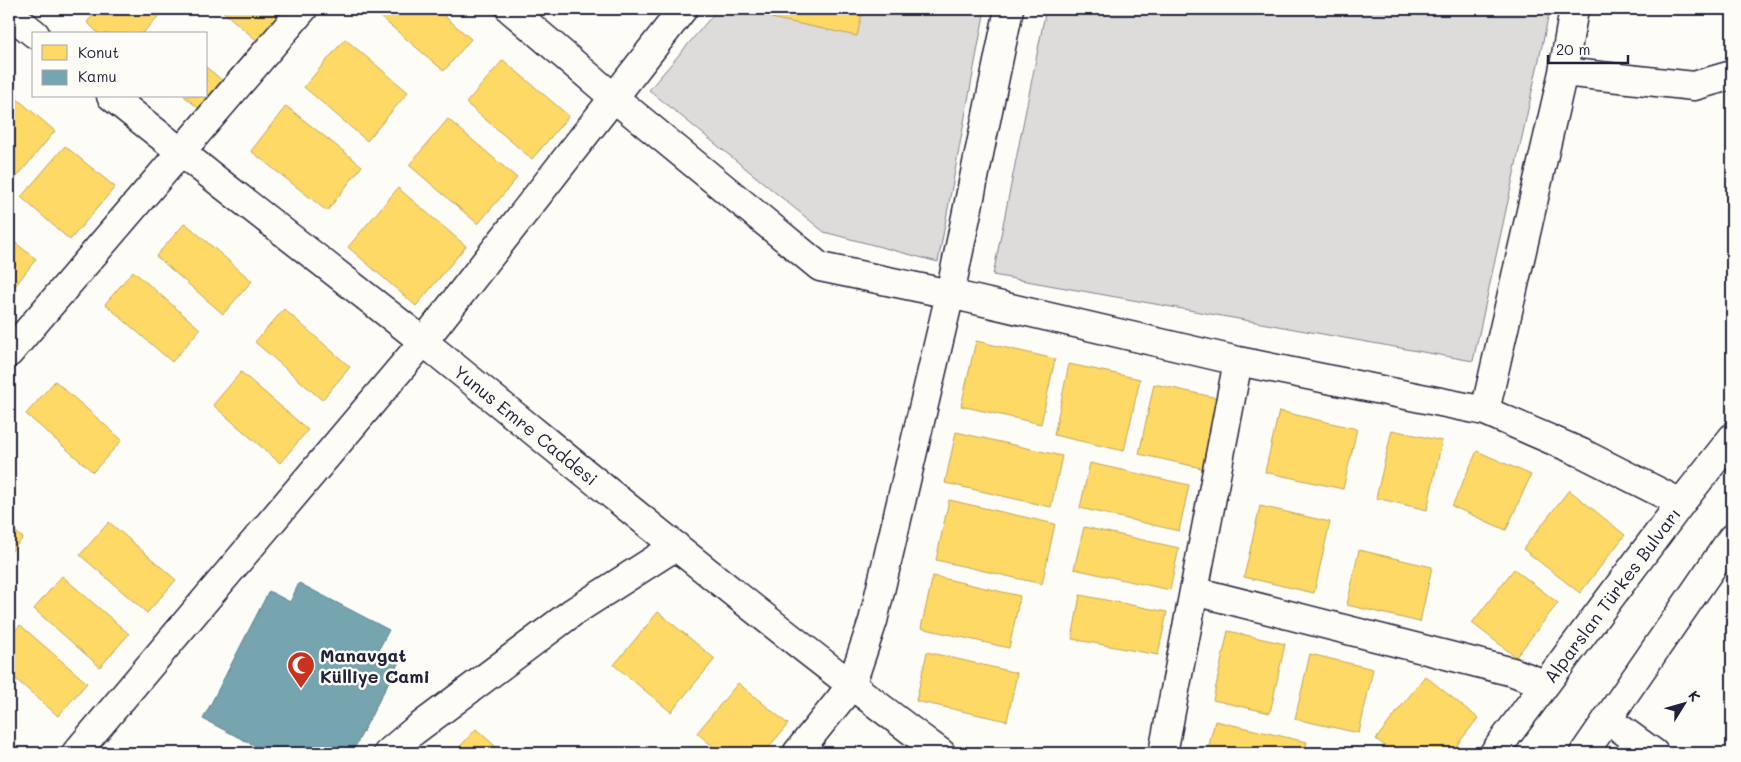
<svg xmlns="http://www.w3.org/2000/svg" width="1741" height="762" font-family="Mali,sans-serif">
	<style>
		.green { fill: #dddcdb; stroke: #807f8b }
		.homes { fill: #ffd966; stroke: #bda259 }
		.public { fill: #76a5af; stroke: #5d7e8c }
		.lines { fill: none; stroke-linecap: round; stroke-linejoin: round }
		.minor-casing { stroke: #22223b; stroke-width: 31 }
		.minor { stroke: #fdfcf7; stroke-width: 28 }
		.labels { text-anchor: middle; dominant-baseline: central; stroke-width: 5; stroke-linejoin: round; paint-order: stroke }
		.street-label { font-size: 18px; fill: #22223b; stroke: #fdfcf7 }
		.poi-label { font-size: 18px; font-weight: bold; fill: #22223b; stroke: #fdfcf7; text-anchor: start }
	</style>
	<rect width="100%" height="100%" fill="#fdfcf7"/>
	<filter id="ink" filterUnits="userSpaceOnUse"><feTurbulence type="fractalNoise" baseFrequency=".02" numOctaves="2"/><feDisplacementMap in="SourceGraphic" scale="10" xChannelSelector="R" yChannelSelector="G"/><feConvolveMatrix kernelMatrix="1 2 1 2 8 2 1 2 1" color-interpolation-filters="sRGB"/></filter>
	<g filter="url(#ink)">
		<!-- green -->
		<path class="green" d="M718,9H985L938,262L824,232L649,90Z
			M1046,9H1550L1473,361L993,275Z"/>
		<!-- homes -->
		<path class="homes" d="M99,9H165L142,34H99L87,22Z
			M220,9H282L287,13L261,44Z
			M371,9H436L471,39L444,71Z
			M773,9H863L857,36L771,18Z
			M345,39L408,92L367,141L304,87Z
			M503,60L569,116L532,159L466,103Z
			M206,67L229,86L205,114L184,96H206Z
			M9,92L55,131L11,184L9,182Z
			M286,106L362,166L327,211L251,151Z
			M448,119L517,178L478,224L409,165Z
			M65,146L115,187L70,240L21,197Z
			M398,188L466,246L416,306L348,247Z
			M185,223L252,281L223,314L156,256Z
			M9,238L36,259L9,294Z
			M133,271L200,329L172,362L105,304Z
			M284,309L350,367L322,400L255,342Z
			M976,341L1055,359L1041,424L961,406Z
			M1069,364L1140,379L1124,451L1054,435Z
			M241,372L308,430L280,463L213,405Z
			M55,381L122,440L93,472L26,414Z
			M1154,384L1222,399L1206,469L1139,454Z
			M1279,411L1357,429L1343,489L1265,472Z
			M1392,430L1442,441L1427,510L1376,498Z
			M956,432L1062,456L1051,507L945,483Z
			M1477,451L1531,475L1506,530L1452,506Z
			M1090,463L1189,485L1179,531L1080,508Z
			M1569,490L1625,535L1580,593L1523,549Z
			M949,500L1055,524L1042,584L936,560Z
			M1260,506L1330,522L1314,593L1244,577Z
			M109,522L176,580L147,613L80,555Z
			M9,526L23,538L9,554Z
			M1084,527L1179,548L1170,590L1074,569Z
			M1359,550L1432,567L1420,622L1347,605Z
			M1514,569L1558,603L1516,657L1472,623Z
			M62,576L129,634L100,667L34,609Z
			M933,576L1020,596L1009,648L921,628Z
			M1080,595L1167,612L1158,655L1072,639Z
			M658,612L715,659L671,712L614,665Z
			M20,625L87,683L58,716L9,673V637Z
			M1228,631L1285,644L1270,713L1213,700Z
			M927,652L1017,673L1007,721L916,701Z
			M1310,654L1373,669L1359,733L1295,719Z
			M1425,676L1478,718L1451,753H1394L1376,739Z
			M738,683L788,724L764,753H721L697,733Z
			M1215,721L1307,742L1304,753H1207Z
			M476,729L503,753H454Z"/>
		<!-- public -->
		<path class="public" d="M299,583L389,630L379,649L400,660L352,753H269L203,719L269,591L290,602Z"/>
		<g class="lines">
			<!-- minor casing -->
			<g class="minor-casing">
				<path id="minor" d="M510,9L613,97L820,267L950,294L1238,361L1485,411
					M1574,9L1563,72L1485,411L1582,453L1681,503
					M9,13L35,34
					M1563,72L1694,86L1732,75
					M111,96C214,180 321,260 425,343C596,481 765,622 941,753
					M9,353L303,9
					M1194,591L1513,672L1545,684
					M1607,719L1654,753
					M76,753L423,342L683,9
					M388,753L414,731L573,612L676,546
					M797,753L851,686L873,621L950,294L1009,9
					M1163,753L1238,361
					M1494,753L1681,503L1732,438
					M1584,753L1732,538"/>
			</g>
			<!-- minor -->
			<use href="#minor" class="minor"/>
		</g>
	</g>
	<!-- icons -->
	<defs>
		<g id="mosque-pin" transform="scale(1.4375)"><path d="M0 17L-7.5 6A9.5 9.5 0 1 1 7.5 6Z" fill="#c8321e" stroke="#fdfcf7"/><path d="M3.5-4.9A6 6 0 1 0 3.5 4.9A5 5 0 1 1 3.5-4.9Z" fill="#fff"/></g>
	</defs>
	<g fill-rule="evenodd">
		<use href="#mosque-pin" x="301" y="665"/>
	</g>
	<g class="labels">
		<!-- street labels -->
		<g class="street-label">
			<text transform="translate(526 425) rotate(39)">Yunus Emre Caddesi</text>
			<text transform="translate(1612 595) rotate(-53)">Alparslan Türkes Bulvarı</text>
		</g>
		<!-- poi labels -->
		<g class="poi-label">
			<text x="320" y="655">Manavgat<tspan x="320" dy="21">Külliye Cami</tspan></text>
		</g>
	</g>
	<!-- margin -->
	<rect width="1741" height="762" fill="none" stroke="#fdfcf7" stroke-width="30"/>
	<rect x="15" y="15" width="1711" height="732" fill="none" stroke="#22223b" stroke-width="2" filter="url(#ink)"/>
	<!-- legend -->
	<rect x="32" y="32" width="175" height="65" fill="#fdfcf7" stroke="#a5a5ac"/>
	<rect x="42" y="45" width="25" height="15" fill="#ffd966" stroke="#a5a5ac"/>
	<text x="78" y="58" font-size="15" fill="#22223b">Konut</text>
	<rect x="42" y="70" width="25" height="15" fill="#76a5af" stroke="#a5a5ac"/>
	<text x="78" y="82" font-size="15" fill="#22223b">Kamu</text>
	<!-- north arrow -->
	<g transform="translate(1684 704) rotate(53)" stroke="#fdfcf7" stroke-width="4" paint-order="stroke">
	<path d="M0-4L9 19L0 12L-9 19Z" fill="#22223b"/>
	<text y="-8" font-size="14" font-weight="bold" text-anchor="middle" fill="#22223b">K</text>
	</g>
	<!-- scale -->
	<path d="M1548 55v8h80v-8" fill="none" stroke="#22223b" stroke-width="2.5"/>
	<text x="1556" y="55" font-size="15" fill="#22223b" stroke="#fdfcf7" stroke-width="4" paint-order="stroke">20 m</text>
</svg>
